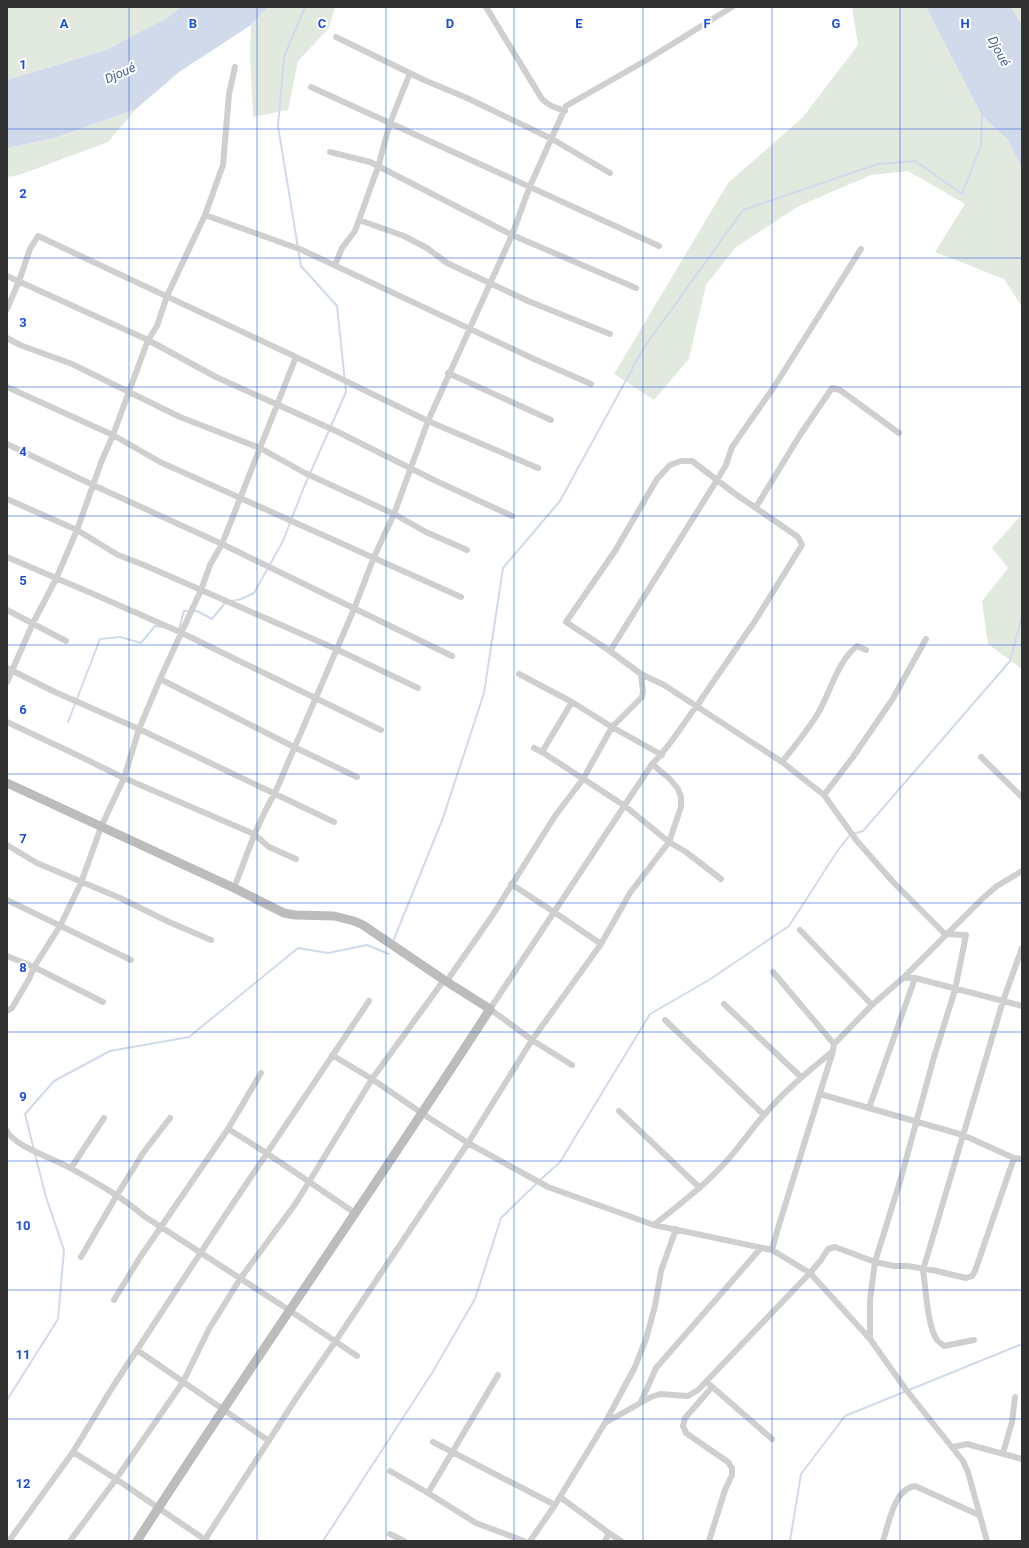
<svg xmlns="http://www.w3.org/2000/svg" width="1029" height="1548" font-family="Roboto,sans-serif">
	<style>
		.green { fill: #e2eadf }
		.water { fill: #d0daeb }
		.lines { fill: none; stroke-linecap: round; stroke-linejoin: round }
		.stream { stroke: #d0daeb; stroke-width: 2 }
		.street { stroke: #cfcfcf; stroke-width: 6 }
		.secondary { stroke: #bcbcbc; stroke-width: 9 }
		.grid { fill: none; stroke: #1d4ed8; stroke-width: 1; stroke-opacity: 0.55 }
		.labels { text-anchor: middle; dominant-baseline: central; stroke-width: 4; stroke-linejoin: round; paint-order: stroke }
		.water-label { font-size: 13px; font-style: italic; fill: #46628e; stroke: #fff }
		.grid-label { font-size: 13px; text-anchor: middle; font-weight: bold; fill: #1d4ed8; stroke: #fff; stroke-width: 4; stroke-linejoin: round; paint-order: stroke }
	</style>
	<rect width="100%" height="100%" fill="#fff"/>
	<!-- green -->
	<path class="green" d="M7,7H181L170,16L106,50L7,80Z
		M268,7H335L329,28L298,61L288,110L253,117L250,55L251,25Z
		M852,7H926L982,116L1007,139L1022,168V307L1004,279L935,252L965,204L908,171L871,175L797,207L735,248L706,285L689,359L654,400L614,374L728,183L803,117L858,45Z
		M1011,7H1022V25Z
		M136,109L108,142L19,175L7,177V148L55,138Z
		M1022,514V669L988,644L982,601L1008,568L992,548Z"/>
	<!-- water -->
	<path class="water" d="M181,7H268L251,25L179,72L136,109L55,138L7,148V80L106,50L170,16Z
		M926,7H1011L1022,25V168L1007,139L982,116Z"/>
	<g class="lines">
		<!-- stream -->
		<path class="stream" d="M232,601L241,599L254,593L283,541L304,487L346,392L337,306L301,266L278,126L284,57L305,7
			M177,629H179L184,611H197L212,619L225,603
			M68,722L100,639L120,637L141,643L155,626L161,627
			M394,939L443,818L484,693L503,568L560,501L643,349L743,210L878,164L915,161L962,194L981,145L982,116L984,115
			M34,1150L25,1114L54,1081L110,1051L189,1037L298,948L328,953L367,945L389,954
			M540,1180L560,1162L650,1014L709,980L789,926L838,850L850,835L863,831L1010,661L1022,616
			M7,1400L58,1319L64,1250L46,1197L35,1154
			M323,1541L432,1373L475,1299L501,1218L537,1183
			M790,1541L801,1474L845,1416L1022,1344"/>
		<!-- street -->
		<path class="street" d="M486,7L542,99C549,106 556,108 565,111
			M336,37L424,80L467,98L552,139L610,173
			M311,87L659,246
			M330,152L370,162L512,235L636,288
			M205,215L302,250L534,359L591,384
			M359,220L404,236L427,248L447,263L528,301L610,334
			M335,265L342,248L355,231L359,220L378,167L390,123L410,73
			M7,276L148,340L216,377L336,431L436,481L512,516
			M7,309L19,281L30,249L38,236L296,357L428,421L538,468
			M7,338L20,345L72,364L180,417L260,448L305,473L394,514L426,532L467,550
			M448,373L551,420
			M7,387L113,435L160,462L461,597
			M7,444L93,485L222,544L452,656
			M7,499L77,530L118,555L144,565L336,649L418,688
			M756,507L800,435L832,388L840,390L899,433
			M7,557L98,596L182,633L381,730
			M7,610L66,641
			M610,651L717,480L726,465L732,447L774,387L861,249
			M7,668L55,692L139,729L334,822
			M519,674L572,702L612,727L662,755
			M160,679L294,747L357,777
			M7,682L33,623L56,579L77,530L102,460L113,435L148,340L157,326L167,296L205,215L223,165L229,94L235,67
			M7,722L79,756L124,778L254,834L269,847L296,859
			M534,748L542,752L572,702
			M542,752L625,806L669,842L686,852L721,879
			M981,757L1022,797
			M782,762C794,747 807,731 817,715C831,692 836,663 857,646L866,650
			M824,795L853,757L892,700L926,639
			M7,845L37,863L120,898L169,922L211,940
			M511,884L554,912L601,944
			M234,888C247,855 257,823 275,793L354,609L374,557L394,514L428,421L512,235L530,186L566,106L645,61L732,7
			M7,900L131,960
			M800,930L872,1005
			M7,956L34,967L103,1002
			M773,972L834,1044
			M903,978H915L1022,1006
			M446,982L492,916L555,816L583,779L612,727L642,697L643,691L641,674
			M724,1004L801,1077
			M7,1011L12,1008L29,979L34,967L60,926L81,883L101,827L124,778L139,729L160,679L201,590L210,565L222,544L296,357
			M665,1020L764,1115
			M332,1055L372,1079L423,1114L468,1143L548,1187L654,1225C677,1206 701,1189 721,1167C737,1151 749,1132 764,1115C784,1091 809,1071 833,1051L834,1044L872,1005L903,978L983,898L997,886L1022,871
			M572,1065L532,1040L490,1009L652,764C670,747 681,726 696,707L755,621L802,545L798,537L734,493L692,461H681L670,465L657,479L615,551L566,622L610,651L641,674L664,685L782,762L824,795L857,841L894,883L945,934L966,935L955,990L934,1057L901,1178L875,1262L870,1300V1339
			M820,1094L963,1135L1014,1158L1022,1159
			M869,1108L915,978
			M619,1111L700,1188
			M228,1129C272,1155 313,1185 355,1213
			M7,1131C15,1147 55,1159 72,1169C97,1183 122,1197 144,1216L289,1310L357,1356
			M71,1168L104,1118
			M654,1225L772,1250L810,1273L870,1339L907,1391L963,1461L968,1472L987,1541
			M772,1250L778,1228L833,1051
			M81,1257L117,1195L143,1153L170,1118
			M114,1300L139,1259L228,1129L261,1073
			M974,1340L944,1346C942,1344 939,1342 937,1340C927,1325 926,1288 923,1270L1003,1001L1022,948
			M137,1350L269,1441
			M709,1384L772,1439
			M641,1402L656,1368L761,1248
			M606,1421L635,1367L646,1339L655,1306L661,1271L676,1229
			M433,1442L555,1505
			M953,1447L967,1444L1022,1459
			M73,1452L116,1479L207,1541
			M1003,1453L1012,1422L1015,1397
			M390,1471L428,1493L476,1523L524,1541
			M428,1493L498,1375
			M560,1497L609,1533L605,1541
			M609,1533L621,1541
			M390,1534L404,1541
			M9,1541L73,1452L112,1388L226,1214L369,1001
			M70,1541L116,1479L183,1382L209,1329L240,1279L296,1203L372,1079L444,980
			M204,1541L297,1397L335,1342L468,1143L532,1040L601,944L630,893L669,842L681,807V797L678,789L670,779L652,764
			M530,1541L555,1505L605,1423L651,1397L660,1394L688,1396L698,1390L810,1273L821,1260L828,1249L835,1247L875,1262L894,1266H908L937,1271L966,1278L972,1276L975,1271L1014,1158
			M709,1541L725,1490L732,1475V1468L728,1462L686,1433L683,1426L685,1418L712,1387
			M883,1541C889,1523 894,1489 915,1486L979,1515"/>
		<!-- secondary -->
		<path class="secondary" d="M7,783L234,888L284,913L295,915L334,916L354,921L363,925L444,980L490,1009C375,1188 252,1362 137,1541"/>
	</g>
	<!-- grid -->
	<path class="grid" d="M129,7V1541M257,7V1541M386,7V1541M514,7V1541M643,7V1541M772,7V1541M900,7V1541M7,129H1022M7,258H1022M7,387H1022M7,516H1022M7,645H1022M7,774H1022M7,903H1022M7,1032H1022M7,1161H1022M7,1290H1022M7,1419H1022"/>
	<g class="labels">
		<!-- water labels -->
		<g class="water-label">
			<text transform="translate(999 51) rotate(62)">Djoué</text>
			<text transform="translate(120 73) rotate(-24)">Djoué</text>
		</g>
	</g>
	<g class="grid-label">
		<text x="64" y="28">A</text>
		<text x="193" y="28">B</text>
		<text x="322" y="28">C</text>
		<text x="450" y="28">D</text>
		<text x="579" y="28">E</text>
		<text x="707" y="28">F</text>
		<text x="836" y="28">G</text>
		<text x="965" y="28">H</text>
		<text x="23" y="69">1</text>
		<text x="23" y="198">2</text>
		<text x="23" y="327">3</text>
		<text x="23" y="456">4</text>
		<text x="23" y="585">5</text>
		<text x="23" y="714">6</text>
		<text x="23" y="843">7</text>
		<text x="23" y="972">8</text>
		<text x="23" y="1101">9</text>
		<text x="23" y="1230">10</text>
		<text x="23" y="1359">11</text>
		<text x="23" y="1488">12</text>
	</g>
	<!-- border -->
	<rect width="1029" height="1548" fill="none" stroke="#323232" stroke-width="16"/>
</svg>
